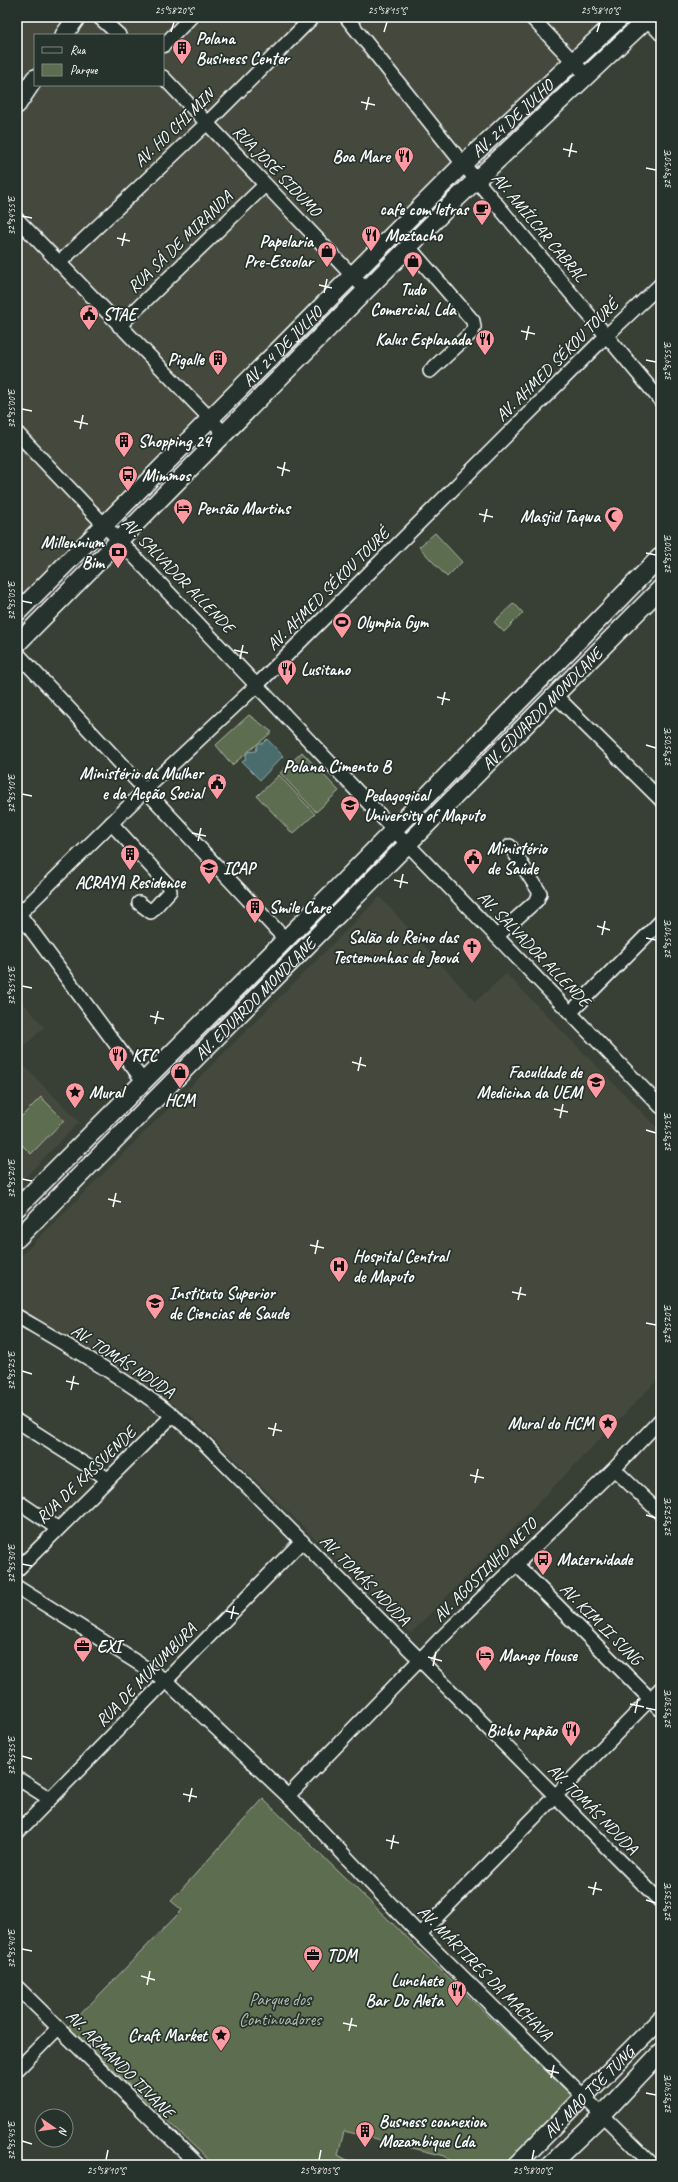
<svg xmlns="http://www.w3.org/2000/svg" width="678" height="2182" font-family="Caveat,sans-serif">
	<style>
		.built { fill: #454a3d; fill-rule: evenodd }
		.green { fill: #5d6d4f; stroke: #aeb6a7 }
		.water { fill: #486c6d; stroke: #91a7a7 }
		.lines { fill: none; stroke-linecap: round; stroke-linejoin: round }
		.minor-casing { stroke: #fff; stroke-width: 16 }
		.major-casing { stroke: #fff; stroke-width: 20 }
		.minor { stroke: #26332d; stroke-width: 13 }
		.major { stroke: #26332d; stroke-width: 17 }
		.ticks { fill: none; stroke: #fff; stroke-width: 1.5 }
		.labels { text-anchor: middle; dominant-baseline: central; stroke-width: 3.5; stroke-linejoin: round; paint-order: stroke }
		.poi-label { font-size: 17px; font-weight: bold; fill: #fff; stroke: #26332d; text-anchor: start }
		.street-label { font-size: 17px; fill: #fff; stroke: #26332d }
		.park-label { font-size: 17px; fill: #b6bdb0; stroke: #26332d }
		.neighbourhood-label { font-size: 18px; font-weight: bold; fill: #fff; stroke: #26332d }
		.neatline { fill: none; stroke: #fff; stroke-width: 1.5 }
		.ticks-label { font-size: 10px; text-anchor: middle; fill: #fff }
	</style>
	<rect width="100%" height="100%" fill="#384036"/>
	<filter id="ink" filterUnits="userSpaceOnUse"><feTurbulence type="fractalNoise" baseFrequency=".025" numOctaves="2"/><feDisplacementMap in="SourceGraphic" scale="8" xChannelSelector="R" yChannelSelector="G"/><feConvolveMatrix kernelMatrix="1 2 1 2 8 2 1 2 1" color-interpolation-filters="sRGB"/></filter>
	<g filter="url(#ink)">
		<!-- built -->
		<path class="built" d="M17,17H623L17,610ZM35,35H163V85H35Z
			M380,897L475,1002L506,974L661,1132V1376L411,1633L190,1415L17,1307V1260Z
			M17,996L44,1027L17,1053Z
			M17,1059L79,1122L17,1185Z"/>
		<!-- green -->
		<path class="green" d="M435,533L462,562L447,577L419,547Z
			M514,603L523,613L504,632L494,622Z
			M249,715L272,732L232,765L216,745Z
			M302,752L339,791L316,812L280,773Z
			M279,775L315,814L293,834L257,796Z
			M41,1097L64,1120L31,1154L17,1140V1121Z
			M263,1799L571,2095L505,2165H455L445,2156L344,2131L338,2155L356,2165H214L68,2027L182,1910L171,1901Z"/>
		<!-- water -->
		<path class="water" d="M267,739L283,756L260,780L242,762L245,760L247,752L256,751L258,743H263Z"/>
		<g class="lines">
			<!-- minor casing -->
			<g class="minor-casing">
				<path id="minor" d="M99,17L119,35
					M346,17L463,164L661,401
					M531,17L586,75
					M645,17L661,34
					M163,46L191,17
					M163,77L366,290
					M17,219L224,433
					M408,246L473,321L474,327L472,332L430,371
					M59,263L206,124L313,17
					M119,326L265,185
					M17,433L394,830L661,1107
					M17,653L285,939
					M555,695L661,800
					M111,823L169,886L170,891L151,912L139,903
					M17,911L143,1081
					M17,916L145,790L257,685L606,336L661,284
					M497,936L537,900L540,893L510,846
					M570,1013L661,921
					M17,1316C78,1352 142,1388 195,1434L661,1902
					M17,1421L108,1479
					M614,1469L661,1514
					M17,1501L57,1528
					M516,1564L661,1710
					M17,1570L173,1415
					M17,1587L165,1680L295,1803L417,1932L653,2165
					M17,1778L50,1799
					M288,1796L439,1640L614,1469L661,1419
					M17,1833L302,1541
					M420,1934L661,1688
					M17,1987L198,2165
					M17,2070L58,2028"/>
			</g>
			<!-- major casing -->
			<g class="major-casing">
				<g id="major">
					<path d="M64,35L77,17"/>
					<path d="M17,105L35,78"/>
					<path id="s1" d="M17,613L463,164L621,17"/>
					<path d="M17,644L453,202L649,17"/>
					<path d="M17,1208L335,890L661,556"/>
					<path id="s2" d="M17,1239L661,588"/>
					<path id="s3" d="M516,2165L661,2019"/>
					<path d="M550,2165L602,2115L661,2052"/>
				</g>
			</g>
			<!-- minor -->
			<use href="#minor" class="minor"/>
			<!-- major -->
			<use href="#major" class="major"/>
		</g>
	</g>
	<!-- ticks -->
	<path class="ticks" d="M171,32L174,22M384,32L387,22M597,32L600,22M361,102L375,105M366,110L369,97M563,149L577,152M569,157L572,143M646,168L656,170M22,216L32,218M117,238L130,241M122,246L125,233M319,285L332,288M324,293L327,279M521,331L535,334M526,340L529,326M646,360L656,362M22,409L32,411M74,421L88,424M80,429L83,415M277,467L290,471M282,476L285,462M479,514L493,517M484,522L487,509M646,553L656,555M22,601L32,603M234,650L248,653M240,659L243,645M437,697L450,700M442,705L445,692M646,745L656,748M22,794L32,796M192,833L206,836M198,841L201,828M394,880L408,883M400,888L403,874M597,926L610,930M602,935L605,921M646,938L656,940M22,986L32,988M150,1016L164,1019M155,1024L158,1011M352,1062L366,1066M358,1071L361,1057M554,1109L568,1112M560,1118L563,1104M646,1130L656,1133M22,1179L32,1181M108,1199L121,1202M113,1207L116,1193M310,1245L324,1248M315,1254L318,1240M512,1292L526,1295M518,1300L521,1287M646,1323L656,1325M22,1371L32,1374M66,1381L79,1384M71,1390L74,1376M268,1428L282,1431M273,1436L276,1423M470,1475L484,1478M475,1483L478,1469M646,1515L656,1518M22,1564L32,1566M226,1611L239,1614M231,1619L234,1606M428,1657L442,1661M433,1666L436,1652M630,1704L644,1707M646,1708L656,1710M635,1713L638,1699M22,1756L32,1759M183,1794L197,1797M189,1802L192,1788M386,1840L399,1843M391,1849L394,1835M588,1887L602,1890M593,1895L596,1882M646,1900L656,1903M22,1949L32,1951M141,1976L155,1980M147,1985L150,1971M343,2023L357,2026M349,2031L352,2018M546,2070L559,2073M551,2078L554,2065M646,2093L656,2095M22,2141L32,2144M106,2160L108,2150M319,2160L321,2150M532,2160L534,2150"/>
	<!-- icons -->
	<defs>
		<g id="building-pin" transform="scale(1)"><path d="M0 17L-7.5 6A9.5 9.5 0 1 1 7.5 6Z" fill="#ff9aa2" stroke="#26332d"/><path d="M-4-6H4V6H1V3H-1V6H-4ZM-2.5-4.3h1.7v1.8h-1.7ZM.8-4.3h1.7v1.8H.8ZM-2.5-1h1.7V.8h-1.7ZM.8-1h1.7V.8H.8Z" fill="#111"/></g>
		<g id="restaurant-pin" transform="scale(1)"><path d="M0 17L-7.5 6A9.5 9.5 0 1 1 7.5 6Z" fill="#ff9aa2" stroke="#26332d"/><path d="M-5-6h1v4h1v-4h1v4h1v-4h1v5L-1.5 .5V6h-2V.5L-5-1ZM5-6V6H3V1.5H1.5Q1.5-4 5-6Z" fill="#111"/></g>
		<g id="cafe-pin" transform="scale(1)"><path d="M0 17L-7.5 6A9.5 9.5 0 1 1 7.5 6Z" fill="#ff9aa2" stroke="#26332d"/><path d="M-5.5-4.5H6V0H3Q3 3.5 0 3.5H-2.5Q-5.5 3.5-5.5 0ZM3-3.2v2h1.7v-2ZM-6 4.5H4V6H-6Z" fill="#111"/></g>
		<g id="shop-pin" transform="scale(1)"><path d="M0 17L-7.5 6A9.5 9.5 0 1 1 7.5 6Z" fill="#ff9aa2" stroke="#26332d"/><path d="M-5-2.5h2.3a2.7 3.5 0 0 1 5.4 0H5L5.5 6h-11ZM-1.5-2.5h3a1.5 2.3 0 0 0-3 0Z" fill="#111"/></g>
		<g id="civic-pin" transform="scale(1)"><path d="M0 17L-7.5 6A9.5 9.5 0 1 1 7.5 6Z" fill="#ff9aa2" stroke="#26332d"/><path d="M-.6-6.5H3V-4.5H.6V-3L4-1V1h2V6H-6V1h2V-1L-.6-3ZM-1.2 2.5V6h2.4V2.5Z" fill="#111"/></g>
		<g id="bus-pin" transform="scale(1)"><path d="M0 17L-7.5 6A9.5 9.5 0 1 1 7.5 6Z" fill="#ff9aa2" stroke="#26332d"/><path d="M-5-6H5V4H4V6H2V4H-2V6H-4V4H-5ZM-3.5-4V0h7V-4ZM-3.5 1.2v1.5H-2V1.2ZM2 1.2v1.5H3.5V1.2Z" fill="#111"/></g>
		<g id="hotel-pin" transform="scale(1)"><path d="M0 17L-7.5 6A9.5 9.5 0 1 1 7.5 6Z" fill="#ff9aa2" stroke="#26332d"/><path d="M-6-4.5h1.5V1H6V5H4.5V3h-9V5H-6ZM-4 0a1.8 1.8 0 1 1 3.6 0ZM.5 0V-2.5h3Q6-2.5 6 0Z" fill="#111"/></g>
		<g id="mosque-pin" transform="scale(1)"><path d="M0 17L-7.5 6A9.5 9.5 0 1 1 7.5 6Z" fill="#ff9aa2" stroke="#26332d"/><path d="M3.5-4.9A6 6 0 1 0 3.5 4.9A5 5 0 1 1 3.5-4.9Z" fill="#111"/></g>
		<g id="bank-pin" transform="scale(1)"><path d="M0 17L-7.5 6A9.5 9.5 0 1 1 7.5 6Z" fill="#ff9aa2" stroke="#26332d"/><path d="M-6-4H6V4H-6ZM0-2.3a2.3 2.3 0 1 0 0 4.6a2.3 2.3 0 1 0 0-4.6Z" fill="#111"/></g>
		<g id="stadium-pin" transform="scale(1)"><path d="M0 17L-7.5 6A9.5 9.5 0 1 1 7.5 6Z" fill="#ff9aa2" stroke="#26332d"/><path d="M0-5a6.5 5 0 1 0 0 10a6.5 5 0 1 0 0-10ZM-3.5-1.8h7v3.6h-7Z" fill="#111"/></g>
		<g id="university-pin" transform="scale(1)"><path d="M0 17L-7.5 6A9.5 9.5 0 1 1 7.5 6Z" fill="#ff9aa2" stroke="#26332d"/><path d="M0-5L7-2L0 1L-7-2ZM-4 1L0 2.5L4 1V4Q0 6-4 4Z" fill="#111"/></g>
		<g id="church-pin" transform="scale(1)"><path d="M0 17L-7.5 6A9.5 9.5 0 1 1 7.5 6Z" fill="#ff9aa2" stroke="#26332d"/><path d="M-1.2-6h2.4v3.5h3.3v2.4h-3.3V6h-2.4V-.1h-3.3v-2.4h3.3Z" fill="#111"/></g>
		<g id="sight-pin" transform="scale(1)"><path d="M0 17L-7.5 6A9.5 9.5 0 1 1 7.5 6Z" fill="#ff9aa2" stroke="#26332d"/><path d="M0-6L1.8-2.2L6-1.7L2.9 1.2L3.7 5.4L0 3.3L-3.7 5.4L-2.9 1.2L-6-1.7L-1.8-2.2Z" fill="#111"/></g>
		<g id="hospital-pin" transform="scale(1)"><path d="M0 17L-7.5 6A9.5 9.5 0 1 1 7.5 6Z" fill="#ff9aa2" stroke="#26332d"/><path d="M-5-5h3v3.5h4V-5h3V5h-3V1.5h-4V5h-3Z" fill="#111"/></g>
		<g id="school-pin" transform="scale(1)"><path d="M0 17L-7.5 6A9.5 9.5 0 1 1 7.5 6Z" fill="#ff9aa2" stroke="#26332d"/><path d="M0-5L7-2L0 1L-7-2ZM-4 1L0 2.5L4 1V4Q0 6-4 4Z" fill="#111"/></g>
		<g id="office-pin" transform="scale(1)"><path d="M0 17L-7.5 6A9.5 9.5 0 1 1 7.5 6Z" fill="#ff9aa2" stroke="#26332d"/><path d="M-6-3h4V-5.5h4V-3h4V5H-6ZM-1-4.5V-3h2v-1.5ZM-6 0V1H6V0Z" fill="#111"/></g>
	</defs>
	<g fill-rule="evenodd">
		<use href="#building-pin" x="182" y="48"/>
		<use href="#restaurant-pin" x="404" y="156"/>
		<use href="#cafe-pin" x="482" y="209"/>
		<use href="#restaurant-pin" x="371" y="235"/>
		<use href="#shop-pin" x="327" y="251"/>
		<use href="#shop-pin" x="413" y="261"/>
		<use href="#civic-pin" x="89" y="314"/>
		<use href="#restaurant-pin" x="485" y="339"/>
		<use href="#building-pin" x="218" y="359"/>
		<use href="#building-pin" x="124" y="441"/>
		<use href="#bus-pin" x="128" y="475"/>
		<use href="#hotel-pin" x="183" y="508"/>
		<use href="#mosque-pin" x="614" y="516"/>
		<use href="#bank-pin" x="118" y="552"/>
		<use href="#stadium-pin" x="342" y="622"/>
		<use href="#restaurant-pin" x="287" y="669"/>
		<use href="#civic-pin" x="217" y="783"/>
		<use href="#university-pin" x="350" y="805"/>
		<use href="#building-pin" x="130" y="854"/>
		<use href="#civic-pin" x="473" y="858"/>
		<use href="#university-pin" x="209" y="868"/>
		<use href="#building-pin" x="255" y="907"/>
		<use href="#church-pin" x="472" y="947"/>
		<use href="#restaurant-pin" x="118" y="1055"/>
		<use href="#shop-pin" x="180" y="1072"/>
		<use href="#university-pin" x="596" y="1082"/>
		<use href="#sight-pin" x="75" y="1092"/>
		<use href="#hospital-pin" x="339" y="1266"/>
		<use href="#school-pin" x="155" y="1303"/>
		<use href="#sight-pin" x="608" y="1423"/>
		<use href="#bus-pin" x="543" y="1559"/>
		<use href="#office-pin" x="83" y="1646"/>
		<use href="#hotel-pin" x="485" y="1655"/>
		<use href="#restaurant-pin" x="571" y="1730"/>
		<use href="#office-pin" x="313" y="1955"/>
		<use href="#restaurant-pin" x="457" y="1990"/>
		<use href="#sight-pin" x="221" y="2035"/>
		<use href="#building-pin" x="365" y="2131"/>
	</g>
	<g class="labels">
		<!-- poi labels -->
		<g class="poi-label">
			<text x="196" y="38">Polana<tspan x="196" dy="20">Business Center</tspan></text>
			<text x="390" y="156" text-anchor="end">Boa Mare</text>
			<text x="468" y="209" text-anchor="end">cafe com letras</text>
			<text x="385" y="235">Moztacho</text>
			<text x="313" y="241" text-anchor="end">Papelaria<tspan x="313" dy="20">Pre-Escolar</tspan></text>
			<text x="413" y="289" text-anchor="middle">Tudo<tspan x="413" dy="20">Comercial, Lda</tspan></text>
			<text x="103" y="314">STAE</text>
			<text x="471" y="339" text-anchor="end">Kalus Esplanada</text>
			<text x="204" y="359" text-anchor="end">Pigalle</text>
			<text x="138" y="441">Shopping 24</text>
			<text x="142" y="475">Mimmos</text>
			<text x="197" y="508">Pensão Martins</text>
			<text x="600" y="516" text-anchor="end">Masjid Taqwa</text>
			<text x="104" y="542" text-anchor="end">Millennium<tspan x="104" dy="20">Bim</tspan></text>
			<text x="356" y="622">Olympia Gym</text>
			<text x="301" y="669">Lusitano</text>
			<text x="203" y="773" text-anchor="end">Ministério da Mulher<tspan x="203" dy="20">e da Acção Social</tspan></text>
			<text x="364" y="795">Pedagogical<tspan x="364" dy="20">University of Maputo</tspan></text>
			<text x="487" y="848">Ministério<tspan x="487" dy="20">de Saúde</tspan></text>
			<text x="223" y="868">ICAP</text>
			<text x="130" y="882" text-anchor="middle">ACRAYA Residence</text>
			<text x="269" y="907">Smile Care</text>
			<text x="458" y="937" text-anchor="end">Salão do Reino das<tspan x="458" dy="20">Testemunhas de Jeová</tspan></text>
			<text x="132" y="1055">KFC</text>
			<text x="582" y="1072" text-anchor="end">Faculdade de<tspan x="582" dy="20">Medicina da UEM</tspan></text>
			<text x="89" y="1092">Mural</text>
			<text x="180" y="1100" text-anchor="middle">HCM</text>
			<text x="353" y="1256">Hospital Central<tspan x="353" dy="20">de Maputo</tspan></text>
			<text x="169" y="1293">Instituto Superior<tspan x="169" dy="20">de Ciencias de Saude</tspan></text>
			<text x="594" y="1423" text-anchor="end">Mural do HCM</text>
			<text x="557" y="1559">Maternidade</text>
			<text x="97" y="1646">EXI</text>
			<text x="499" y="1655">Mango House</text>
			<text x="557" y="1730" text-anchor="end">Bicho papão</text>
			<text x="327" y="1955">TDM</text>
			<text x="443" y="1980" text-anchor="end">Lunchete<tspan x="443" dy="20">Bar Do Aleta</tspan></text>
			<text x="207" y="2035" text-anchor="end">Craft Market</text>
			<text x="379" y="2121">Busness connexion<tspan x="379" dy="20">Mozambique Lda</tspan></text>
		</g>
		<!-- street labels -->
		<g class="street-label">
			<text stroke="none"><textPath href="#s1" startOffset="700">AV. 24 DE JULHO</textPath></text>
			<text transform="translate(174 128) rotate(-44)">AV. HO CHI MIN</text>
			<text transform="translate(277 171) rotate(46)">RUA JOSÉ SIDUMO</text>
			<text transform="translate(539 227) rotate(50)">AV. AMÍLCAR CABRAL</text>
			<text transform="translate(180 242) rotate(-44)">RUA SÁ DE MIRANDA</text>
			<text stroke="none"><textPath href="#s1" startOffset="376">AV. 24 DE JULHO</textPath></text>
			<text transform="translate(557 360) rotate(-45)">AV. AHMED SÉKOU TOURÉ</text>
			<text transform="translate(178 575) rotate(46)">AV. SALVADOR ALLENDE</text>
			<text transform="translate(328 589) rotate(-45)">AV. AHMED SÉKOU TOURÉ</text>
			<text stroke="none"><textPath href="#s2" startOffset="746">AV. EDUARDO MONDLANE</textPath></text>
			<text transform="translate(534 949) rotate(46)">AV. SALVADOR ALLENDE</text>
			<text stroke="none"><textPath href="#s2" startOffset="338">AV. EDUARDO MONDLANE</textPath></text>
			<text transform="translate(123 1361) rotate(33)">AV. TOMÁS NDUDA</text>
			<text transform="translate(86 1475) rotate(-44)">RUA DE KASSUENDE</text>
			<text transform="translate(485 1570) rotate(-45)">AV. AGOSTINHO NETO</text>
			<text transform="translate(365 1580) rotate(45)">AV. TOMÁS NDUDA</text>
			<text transform="translate(601 1624) rotate(45)">AV. KIM II SUNG</text>
			<text transform="translate(146 1675) rotate(-46)">RUA DE MUKUMBURA</text>
			<text transform="translate(593 1809) rotate(45)">AV. TOMÁS NDUDA</text>
			<text transform="translate(485 1973) rotate(45)">AV. MÁRTIRES DA MACHAVA</text>
			<text transform="translate(120 2064) rotate(45)">AV. ARMANDO TIVANE</text>
			<text stroke="none"><textPath href="#s3" startOffset="103">AV. MAO TSÉ TUNG</textPath></text>
		</g>
		<!-- park labels -->
		<g class="park-label">
			<text x="280" y="1999">Parque dos<tspan x="280" dy="20">Continuadores</tspan></text>
		</g>
		<!-- neighbourhood labels -->
		<g class="neighbourhood-label">
			<text x="337" y="766">Polana Cimento B</text>
		</g>
	</g>
	<!-- margin -->
	<rect width="678" height="2182" fill="none" stroke="#26332d" stroke-width="44"/>
	<!-- legend -->
	<rect x="34" y="34" width="130" height="52" fill="#26332d" stroke="#7d8581"/>
	<rect x="42" y="47" width="20" height="6" fill="#26332d" stroke="#7d8581"/>
	<text x="70" y="54" font-size="12" fill="#ffffff">Rua</text>
	<rect x="42" y="64" width="20" height="12" fill="#5d6d4f" stroke="#7d8581"/>
	<text x="70" y="74" font-size="12" fill="#ffffff">Parque</text>
	<!-- north arrow -->
	<g transform="translate(54 2128) rotate(103)"><circle r="19" fill="#26332d" stroke="#7d8581"/>
	<path d="M0-3L7 15L0 10L-7 15Z" fill="#ff9aa2"/>
	<text y="-6" font-size="11" font-weight="bold" text-anchor="middle" fill="#ffffff">N</text>
	</g>
	<rect x="22" y="22" width="634" height="2138" class="neatline"/>
	<g class="ticks-label">
		<text x="174" y="14">25°58'20"S</text>
		<text x="387" y="14">25°58'15"S</text>
		<text x="600" y="14">25°58'10"S</text>
		<text transform="translate(667 170) rotate(-90)" y="4">32°34'50"E</text>
		<text transform="translate(11 216) rotate(-90)" y="4">32°34'55"E</text>
		<text transform="translate(667 362) rotate(-90)" y="4">32°34'55"E</text>
		<text transform="translate(11 409) rotate(-90)" y="4">32°35'00"E</text>
		<text transform="translate(667 555) rotate(-90)" y="4">32°35'00"E</text>
		<text transform="translate(11 601) rotate(-90)" y="4">32°35'05"E</text>
		<text transform="translate(667 748) rotate(-90)" y="4">32°35'05"E</text>
		<text transform="translate(11 794) rotate(-90)" y="4">32°35'10"E</text>
		<text transform="translate(667 940) rotate(-90)" y="4">32°35'10"E</text>
		<text transform="translate(11 986) rotate(-90)" y="4">32°35'15"E</text>
		<text transform="translate(667 1133) rotate(-90)" y="4">32°35'15"E</text>
		<text transform="translate(11 1179) rotate(-90)" y="4">32°35'20"E</text>
		<text transform="translate(667 1325) rotate(-90)" y="4">32°35'20"E</text>
		<text transform="translate(11 1371) rotate(-90)" y="4">32°35'25"E</text>
		<text transform="translate(667 1518) rotate(-90)" y="4">32°35'25"E</text>
		<text transform="translate(11 1564) rotate(-90)" y="4">32°35'30"E</text>
		<text transform="translate(667 1710) rotate(-90)" y="4">32°35'30"E</text>
		<text transform="translate(11 1756) rotate(-90)" y="4">32°35'35"E</text>
		<text transform="translate(667 1903) rotate(-90)" y="4">32°35'35"E</text>
		<text transform="translate(11 1949) rotate(-90)" y="4">32°35'40"E</text>
		<text transform="translate(667 2095) rotate(-90)" y="4">32°35'40"E</text>
		<text transform="translate(11 2141) rotate(-90)" y="4">32°35'45"E</text>
		<text x="106" y="2174">25°58'10"S</text>
		<text x="319" y="2174">25°58'05"S</text>
		<text x="532" y="2174">25°58'00"S</text>
	</g>
</svg>
